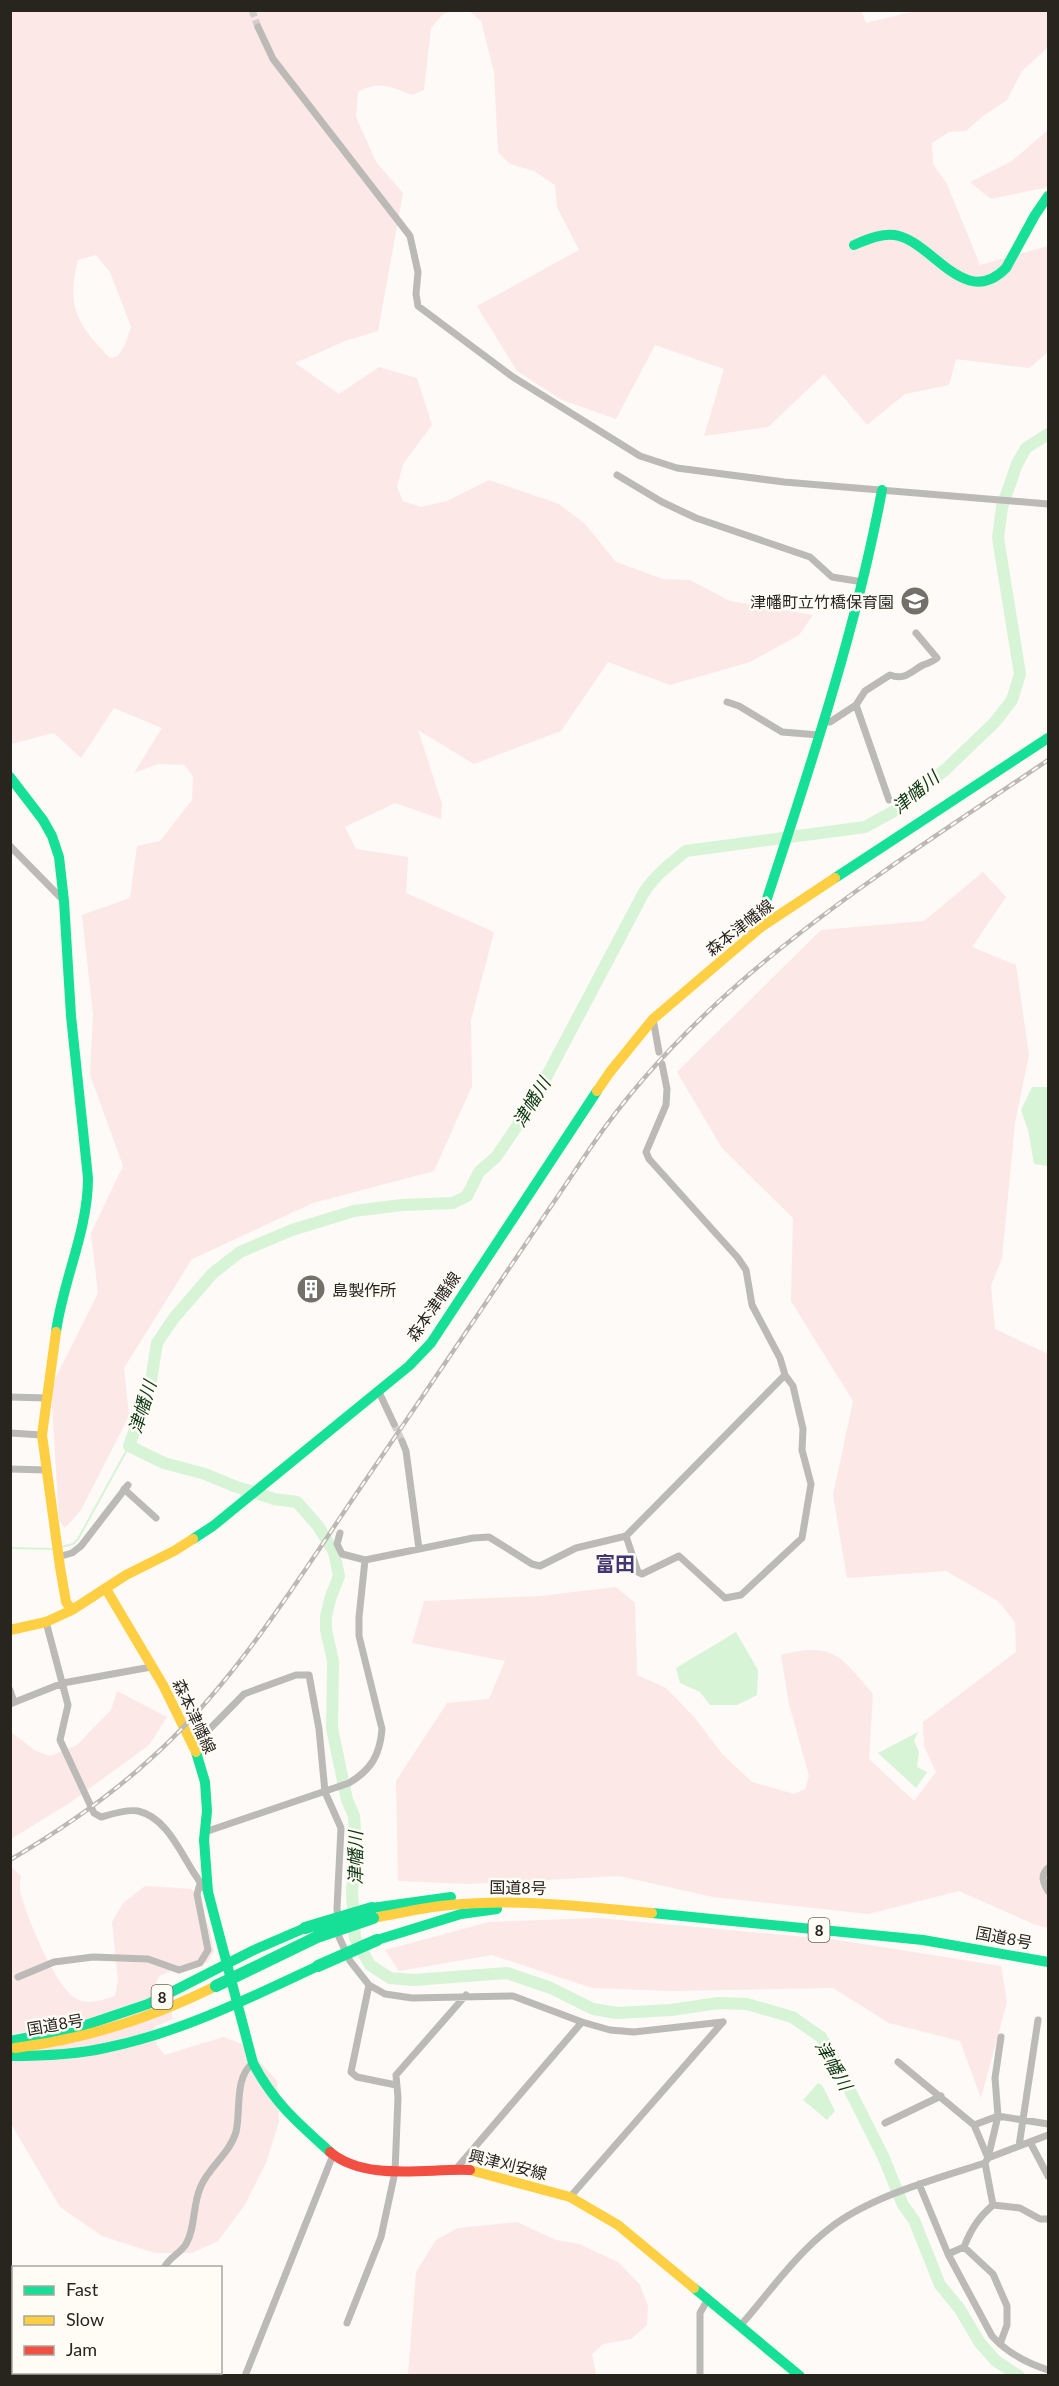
<svg xmlns="http://www.w3.org/2000/svg" width="1059" height="2386" font-family="Lato,'Noto Sans JP',sans-serif">
	<style>
		.green { fill: #fce8e6; fill-rule: evenodd }
		.water { fill: #d7f4d6 }
		.lines { fill: none; stroke-linecap: round; stroke-linejoin: round }
		.stream { stroke: #d7f4d6; stroke-width: 2 }
		.river { stroke: #d7f4d6; stroke-width: 12 }
		.street-tunnel { stroke: #d2cfcc; stroke-width: 7; stroke-dasharray: 7 3.5; stroke-linecap: butt }
		.street { stroke: #bbbab7; stroke-width: 7 }
		.fast { stroke: #16e098; stroke-width: 10 }
		.slow { stroke: #ffcf43; stroke-width: 10 }
		.jam { stroke: #f24e42; stroke-width: 10 }
		.rail-casing { stroke: #bbb9b6; stroke-width: 4.5 }
		.rail { stroke: #fffbf5; stroke-width: 2; stroke-dasharray: 7; stroke-linecap: butt }
		.fast-bridge { stroke: #16e098; stroke-width: 12 }
		.labels { text-anchor: middle; dominant-baseline: central; stroke-width: 5; stroke-linejoin: round; paint-order: stroke }
		.shield { fill: #fffbf5; stroke: #68655f; stroke-width: 1.5 }
		.shield-label { font-size: 15px; font-weight: bold; fill: #28251f }
		.poi-label { font-size: 16px; fill: #28251f; stroke: #fffbf5; text-anchor: end }
		.street-label { font-size: 16px; fill: #28251f; stroke: #fffbf5 }
		.water-label { font-size: 18px; font-style: italic; fill: #0a3712; stroke: #fffbf5 }
		.quarter-label { font-size: 20px; font-weight: bold; fill: #413773; stroke: #fffbf5 }
	</style>
	<rect width="100%" height="100%" fill="#fdfaf7"/>
	<!-- green -->
	<path class="green" d="M861,10L866,23L914,11H1048V47L1022,71L1007,100L983,116L966,131L949,132L932,143L933,164L947,184L980,265L1048,246V352L1029,368L956,359L949,385L905,394L867,425L824,374L768,427L704,436L724,369L655,345L616,419L562,400L517,371L477,306L579,250L557,207L555,185L534,171L510,164L498,152L494,72L481,21L469,11Z
		M10,11H453L443,14L431,28L424,90L412,95C391,87 379,80 358,92L356,117L376,162L403,193L378,331L345,341L295,363L339,394L379,367L417,378L432,425L403,464L397,487L403,501L421,507L447,501L489,480L559,504L585,524L616,562L663,579L690,580L730,601L813,615L799,635L750,662L670,685L608,662L561,731L474,764L418,730L442,804L441,819L395,803L345,827L356,849L408,857L406,893L494,932L471,1020L472,1086L434,1171L313,1203L192,1259L124,1368L129,1416L81,1510L65,1528L59,1520L51,1387L98,1293L91,1233L123,1166L90,1075L93,1015L82,915L130,898L137,846L160,841L192,800L193,777L185,765L158,764L134,773L162,728L114,708L81,758L54,733L11,744ZM96,255L110,272L131,327L125,345L118,356L110,358C77,325 66,306 78,260Z
		M1048,130V187L991,199L970,182L1012,161Z
		M983,872L1006,897L972,947L1016,965L1029,1055L1015,1123L1002,1258L991,1286L995,1329L1048,1354V1928L1036,1925L959,1891L868,1914L713,1897L619,1876L469,1884L398,1881L396,1781L447,1703L489,1699L505,1661L412,1643L424,1601L541,1596L616,1587L635,1603L637,1675L666,1688L694,1717L723,1755L752,1782L794,1794L805,1789L809,1776L789,1704L781,1655C834,1641 841,1657 873,1694L869,1759L914,1801L936,1772L924,1746L923,1722L1016,1652L1015,1622L998,1601L946,1571L847,1578L833,1495L853,1401L791,1301L793,1218L722,1148L677,1072L821,930L924,921Z
		M117,1691L167,1717L149,1745L71,1802L11,1839L10,1735L12,1733L36,1751L50,1756L77,1745L111,1710Z
		M10,1866L21,1876C20,1882 19,1889 21,1895C28,1919 54,1984 75,1998C87,2006 103,2000 115,1996L118,1980L112,1922L123,1903L145,1886L192,1889L209,1927L214,1951L207,1963L178,1968L159,1976L155,1985L169,2002L173,2019L154,2027L157,2046L165,2055L223,2037L245,2045L277,2081L279,2122L266,2163L244,2206L218,2241L192,2253H155L102,2236L60,2207L10,2122Z
		M598,1918L838,1940L1001,1966L1007,2002L981,2098L960,2041L889,2023L833,1988L671,1991L592,1988L492,1955L399,1971L385,1950L489,1922Z
		M517,2222L556,2240L579,2244L618,2262L640,2285L648,2306L647,2325L631,2339L603,2344L592,2354L596,2375H408L416,2272L436,2240L458,2228Z"/>
	<!-- water -->
	<path class="water" d="M1032,1087H1048V1166L1034,1164L1028,1130L1021,1110Z
		M736,1632L758,1670L757,1695L737,1705H710L700,1692L680,1683L676,1668Z
		M918,1732L914,1741L919,1752L917,1767L927,1772L916,1788L878,1753Z
		M818,2083L822,2085L835,2111L827,2120L803,2100Z"/>
	<g class="lines">
		<!-- stream -->
		<path class="stream" d="M61,1547L73,1544L78,1539L129,1446
			M10,1548L53,1549"/>
		<!-- river -->
		<path class="river" d="M1019,2376L996,2361L980,2343L959,2308L940,2285L914,2220L903,2205L883,2156L833,2057L821,2037L792,2017L747,2004L718,2003L671,2010L617,2013L593,2009L551,1988L507,1973L413,1980L390,1978L370,1965L355,1938L352,1893L356,1843L354,1816L347,1800L332,1728L333,1661L326,1630V1617L330,1599L339,1576L334,1552L318,1526L297,1502L274,1499L234,1486L205,1474L164,1463L129,1446L150,1387L157,1343L174,1318L212,1274L240,1252L292,1230L354,1211L402,1205L453,1203L467,1196L479,1172L496,1157L532,1104L643,894C654,876 670,864 686,851L865,827L896,810L946,769L995,722L1012,700L1020,674L998,538L1002,507L1017,464L1026,448L1048,434"/>
		<!-- street-tunnel -->
		<path class="street-tunnel" d="M252,10L258,27
			M394,1424L402,1441"/>
		<!-- street -->
		<path class="street" d="M258,27L273,59L410,236L418,272L416,294L418,306L513,377L640,456L677,468L784,482L1048,504
			M617,475L662,502L696,518L810,557L832,577L863,582
			M727,702L739,706L782,732L819,735
			M856,705L889,800
			M823,722H830L856,705L865,691L890,675C905,681 911,671 923,665C929,663 932,662 937,658L916,633
			M10,846L64,901
			M653,1019L659,1052
			M379,1392L394,1424
			M10,1397L46,1398
			M10,1433L42,1435
			M402,1441L406,1451L419,1549
			M10,1469L46,1470
			M124,1489L156,1518
			M340,1533L337,1544L342,1554L365,1560
			M626,1536L785,1375
			M58,1557L72,1553L81,1546L128,1485
			M46,1622L68,1705L60,1740L94,1813L101,1817C112,1814 127,1809 138,1811C173,1819 185,1868 208,1892
			M10,1690L14,1702
			M10,1704L63,1683L151,1667
			M194,1745L244,1694L296,1675H309L319,1729L325,1792L341,1828L337,1908L339,1937L350,1961L369,1985L351,2072L357,2077L396,2085
			M205,1832L349,1783C371,1770 380,1755 382,1729L359,1636V1617L365,1560L473,1538L489,1537L532,1564L540,1566L576,1548L626,1536L638,1572L642,1574L679,1556L725,1598L741,1595L802,1538L811,1484L802,1450L803,1429L793,1386L785,1375L780,1358L752,1305L746,1270L738,1258L649,1159L646,1152L666,1105L667,1089L662,1064
			M1048,1868C1040,1876 1043,1882 1048,1891
			M18,1977L54,1962L93,1957L148,1959L179,1970L200,1963L208,1950L197,1894L200,1884
			M369,1985L385,1994L412,1998L513,1996L582,2022L610,2030L634,2032L723,2022
			M898,2062L974,2125L998,2116L1048,2124
			M885,2123L941,2096
			M974,2125L988,2158L1048,2135
			M1030,2142L1048,2176
			M1019,2146L1038,2020
			M456,2169L582,2022
			M919,2184L948,2254
			M570,2197L723,2022
			M993,2205L985,2163L988,2158L998,2116L995,2078L1001,2037
			M1048,2219H1040L1020,2208L993,2205C979,2217 971,2229 964,2247L948,2254L992,2336C1007,2353 1027,2363 1048,2370
			M964,2247L993,2274L1007,2306V2325L1000,2344
			M164,2268C169,2257 180,2254 186,2244C196,2227 192,2205 201,2186C209,2167 230,2153 236,2132C241,2111 234,2077 253,2063
			M347,2323L381,2237L395,2172L398,2098L396,2075L466,1995
			M740,2326C769,2293 796,2254 830,2228C871,2196 936,2179 985,2163
			M120,2376L121,2372
			M245,2376L333,2155
			M700,2376V2313L708,2299"/>
		<!-- fast -->
		<path class="fast" d="M854,245C868,239 884,232 899,236C935,246 966,309 1006,268L1035,215L1048,196
			M10,777L43,820L52,836L59,857L64,901L71,1016L88,1178C88,1231 63,1280 56,1332
			M835,878L1048,738
			M761,927L760,920C806,779 855,636 882,490
			M193,1539L213,1526L409,1366L431,1343L597,1091
			M196,1752L205,1782L207,1811L204,1840L208,1892L253,2063C274,2103 297,2122 330,2152
			M372,1908L451,1897
			M652,1913L923,1940L1048,1962
			M377,1940L461,1914L497,1909
			M10,2041L80,2027L148,2004L254,1950L305,1928
			M10,2056C42,2056 74,2055 105,2048C180,2033 249,1998 318,1966
			M694,2288L800,2376"/>
		<!-- slow -->
		<path class="slow" d="M597,1091L610,1072L653,1019L761,927L835,878
			M56,1332L42,1435L60,1567L66,1602L72,1610
			M106,1589L163,1685L196,1752
			M10,1630L46,1622L72,1610L126,1575L174,1551L193,1539
			M373,1918C398,1914 424,1907 450,1905C518,1898 585,1907 652,1913
			M15,2048C86,2039 152,2018 216,1986
			M470,2170L570,2197L618,2225L694,2288"/>
		<!-- jam -->
		<path class="jam" d="M330,2152C366,2182 427,2168 470,2170"/>
		<!-- rail casing -->
		<g class="rail-casing">
			<path id="rail" d="M10,1860C59,1831 106,1799 147,1762C236,1684 301,1574 367,1478C443,1367 518,1255 593,1144C708,977 884,872 1048,760"/>
		</g>
		<!-- rail -->
		<use href="#rail" class="rail"/>
		<!-- fast-bridge -->
		<path class="fast-bridge" d="M305,1928L372,1908
			M318,1966L377,1940
			M216,1986L317,1937L373,1918"/>
	</g>
	<!-- icons -->
	<defs>
		<g id="school-disc" transform="scale(1.5)"><circle r="9.5" fill="#73706b" stroke="#fffbf5"/><path d="M0-5L7-2L0 1L-7-2ZM-4 1L0 2.5L4 1V4Q0 6-4 4Z" fill="#fff"/></g>
		<g id="building-disc" transform="scale(1.5)"><circle r="9.5" fill="#73706b" stroke="#fffbf5"/><path d="M-4-6H4V6H1V3H-1V6H-4ZM-2.5-4.3h1.7v1.8h-1.7ZM.8-4.3h1.7v1.8H.8ZM-2.5-1h1.7V.8h-1.7ZM.8-1h1.7V.8H.8Z" fill="#fff"/></g>
	</defs>
	<g fill-rule="evenodd">
		<use href="#school-disc" x="915" y="601"/>
		<use href="#building-disc" x="311" y="1289"/>
	</g>
	<g class="labels">
		<!-- shield labels -->
		<g class="shield">
			<rect x="808.5" y="1918" width="21" height="24" rx="4.5"/>
			<rect x="151.5" y="1985" width="21" height="24" rx="4.5"/>
		</g>
		<g class="shield-label">
			<text x="819" y="1930">8</text>
			<text x="162" y="1997">8</text>
		</g>
		<!-- poi labels -->
		<g class="poi-label">
			<text x="894" y="601">津幡町立竹橋保育園</text>
			<text x="332" y="1289" text-anchor="start">島製作所</text>
		</g>
		<!-- street labels -->
		<g class="street-label">
			<text transform="translate(739 927) rotate(-38)">森本津幡線</text>
			<text transform="translate(433 1306) rotate(-55)">森本津幡線</text>
			<text transform="translate(195 1716) rotate(65)">森本津幡線</text>
			<text transform="translate(518 1887) rotate(1)">国道8号</text>
			<text transform="translate(1004 1937) rotate(11)">国道8号</text>
			<text transform="translate(55 2024) rotate(-10)">国道8号</text>
			<text transform="translate(508 2164) rotate(14)">興津刈安線</text>
		</g>
		<!-- water labels -->
		<g class="water-label">
			<text transform="translate(915 792) rotate(-40)">津幡川</text>
			<text transform="translate(531 1102) rotate(-59)">津幡川</text>
			<text transform="translate(142 1407) rotate(-73)">津幡川</text>
			<text transform="translate(355 1858) rotate(-90)">津幡川</text>
			<text transform="translate(834 2065) rotate(60)">津幡川</text>
		</g>
		<!-- quarter labels -->
		<g class="quarter-label">
			<text x="615" y="1563">富田</text>
		</g>
	</g>
	<!-- border -->
	<rect width="1059" height="2386" fill="none" stroke="#28251f" stroke-width="24"/>
	<!-- legend -->
	<rect x="12" y="2266" width="210" height="108" fill="#fffbf5" stroke="#a9a59f" stroke-width="1.5"/>
	<rect x="24" y="2286" width="30" height="9" fill="#16e098" stroke="#a9a59f" stroke-width="1.5"/>
	<text x="66" y="2296" font-size="18" fill="#28251f">Fast</text>
	<rect x="24" y="2316" width="30" height="9" fill="#ffcf43" stroke="#a9a59f" stroke-width="1.5"/>
	<text x="66" y="2326" font-size="18" fill="#28251f">Slow</text>
	<rect x="24" y="2346" width="30" height="9" fill="#f24e42" stroke="#a9a59f" stroke-width="1.5"/>
	<text x="66" y="2356" font-size="18" fill="#28251f">Jam</text>
</svg>
